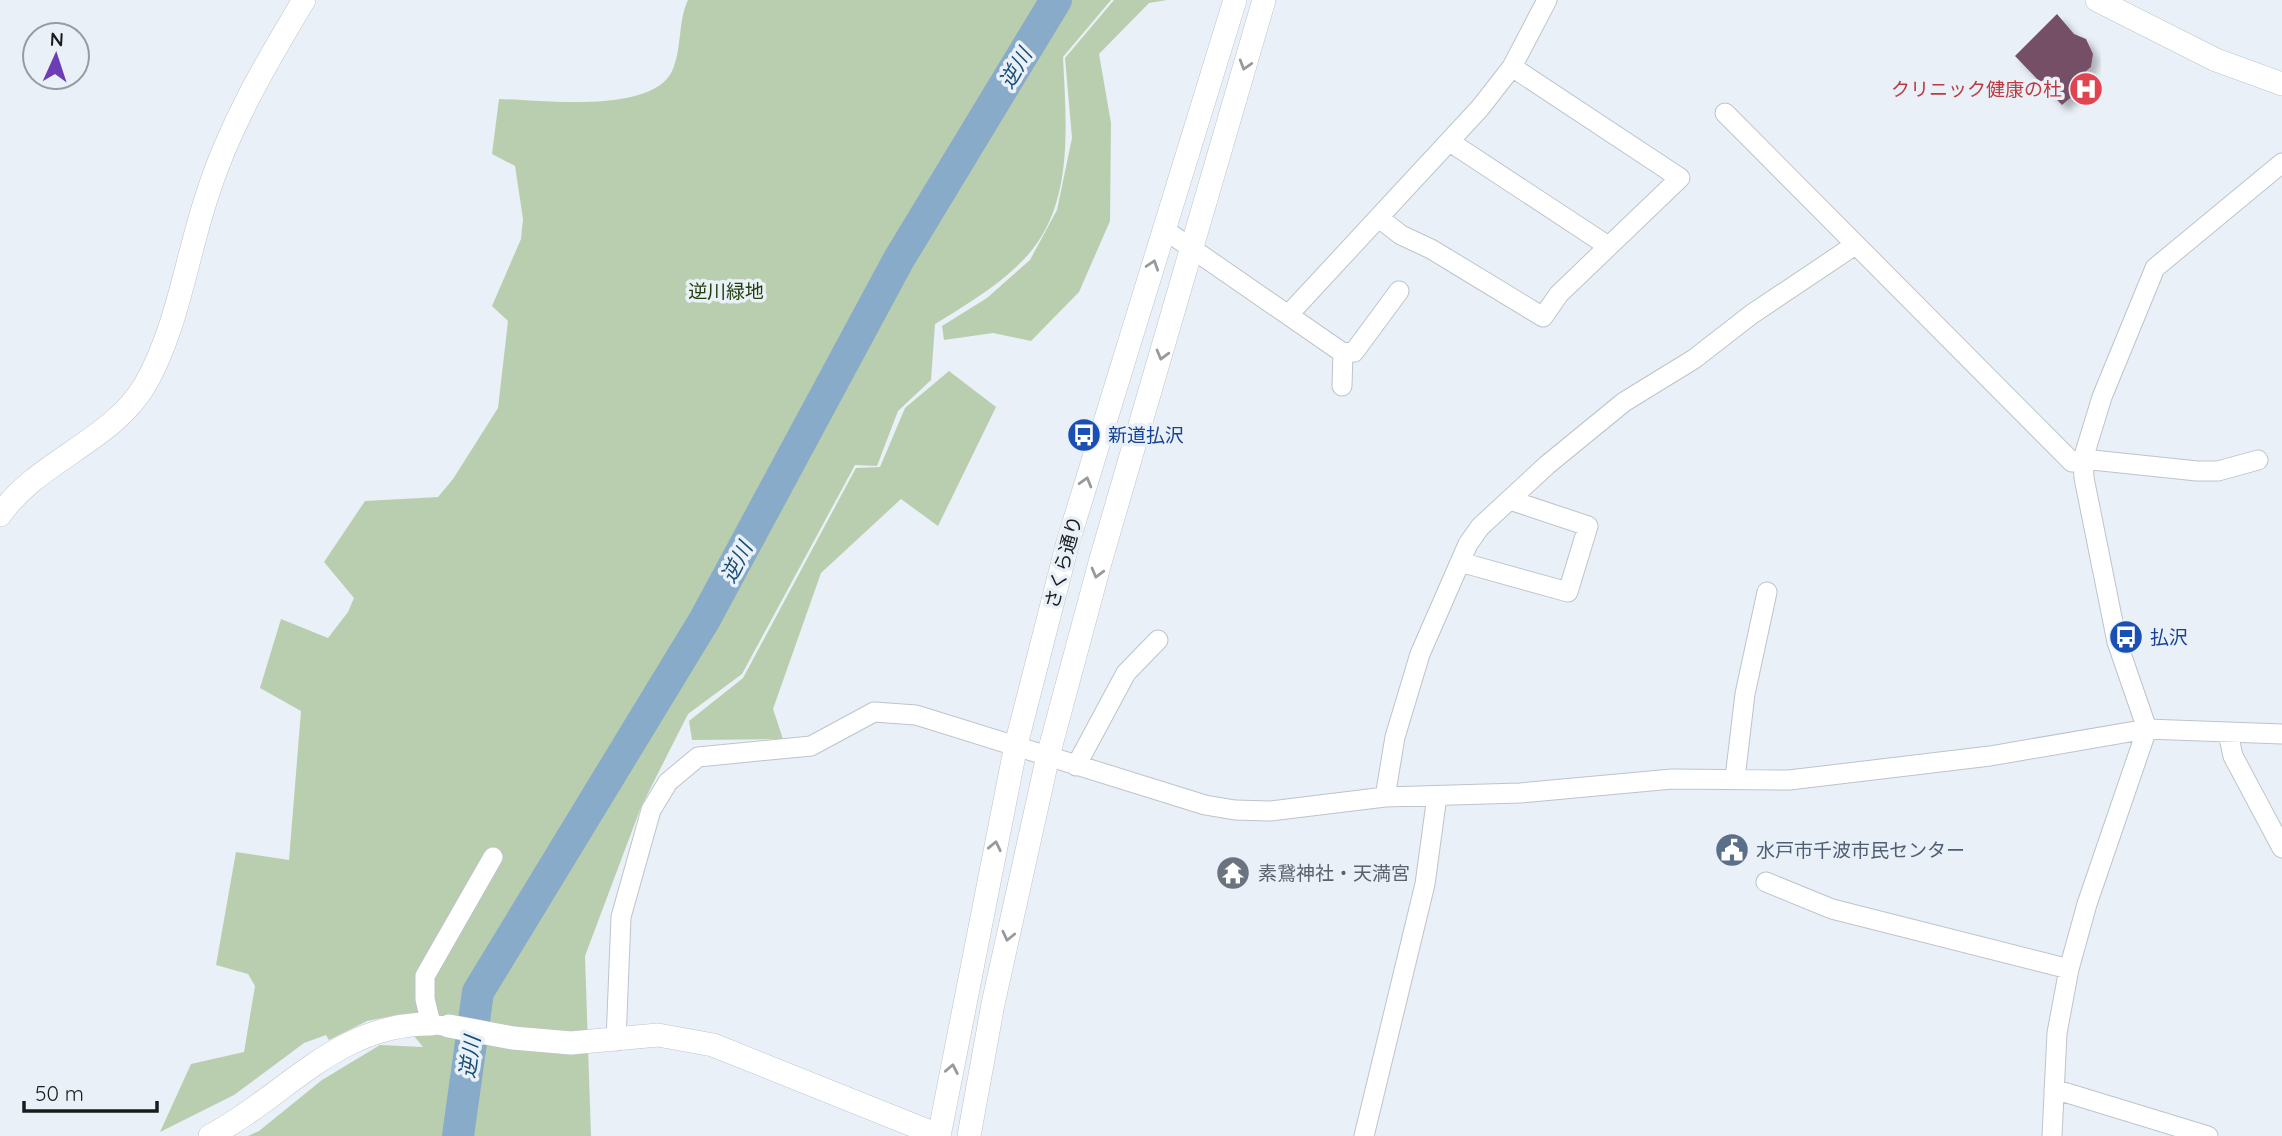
<svg xmlns="http://www.w3.org/2000/svg" width="2282" height="1136" font-family="Quicksand,'Noto Sans JP',sans-serif">
	<style>
		.green { fill: #b9ceaf }
		.lines { fill: none; stroke-linecap: round; stroke-linejoin: round }
		.river { stroke: #88abc9; stroke-width: 32 }
		.building { fill: #755065; filter: url(#shadow) }
		.minor-casing { stroke: #bdc4ca; stroke-width: 21 }
		.tertiary-casing { stroke: #bdc4ca; stroke-width: 24 }
		.minor { stroke: #fff; stroke-width: 19 }
		.tertiary { stroke: #fff; stroke-width: 23 }
		.oneway { stroke: #98999a }
		.labels { text-anchor: middle; dominant-baseline: central; stroke-width: 7; stroke-linejoin: round; paint-order: stroke }
		.health-label { font-size: 19px; fill: #be3a42; stroke: #e9f0f7; text-anchor: end }
		.park-label { font-size: 19px; fill: #1f3e07; stroke: #e9f0f7 }
		.transit-label { font-size: 19px; fill: #164399; stroke: #e9f0f7; text-anchor: start }
		.street-label { font-size: 19px; fill: #191c1e; stroke: #e9f0f7 }
		.service-label { font-size: 19px; fill: #4e5e75; stroke: #e9f0f7; text-anchor: start }
		.worship-label { font-size: 19px; fill: #5b616d; stroke: #e9f0f7; text-anchor: start }
		.water-label { font-size: 21px; font-style: italic; fill: #154d75; stroke: #e9f0f7 }
	</style>
	<defs>
		<filter id="shadow"><feDropShadow dx="6" dy="6" stdDeviation="3.5" flood-color="#0004"/></filter>
	</defs>
	<rect width="100%" height="100%" fill="#e9f0f7"/>
	<!-- green -->
	<path class="green" d="M688,0H1111L1063,57C1066,123 1075,205 1026,257C1000,285 967,304 935,324L931,380L898,411L877,466L855,465L742,674L688,714L641,807L585,956L591,1136H248L259,1131L322,1080L380,1045L423,1047L406,1026L402,1014L367,1021L329,1040L326,1035L304,1043L234,1095L160,1132L191,1064L244,1052L255,986L248,974L216,965L236,852L289,860L301,711L260,688L281,619L328,638L348,612L354,598L324,562L365,501L438,497L453,479L498,408L508,321L492,306L521,239L523,219L515,166L492,154L499,99C540,100 655,115 673,69C682,47 678,21 688,0Z
		M1114,0H1167L1149,3L1099,54L1111,123L1110,221L1079,292L1031,341L993,333L944,340L942,326L987,298L1030,260L1057,210L1072,138L1065,58Z
		M949,371L996,407L938,526L901,499L821,573L773,709L783,739L692,740L689,721L743,678L856,468L880,467L905,408Z"/>
	<g class="lines">
		<!-- river -->
		<path class="river" d="M458,1136L478,992L705,619L899,259L1056,0"/>
	</g>
	<!-- building -->
	<path class="building" d="M2057,14L2074,34L2086,39L2093,54L2091,67L2072,83L2075,94L2062,105L2015,56Z"/>
	<g class="lines">
		<!-- minor casing -->
		<g class="minor-casing">
			<path id="minor" d="M1725,113L2072,462L2083,459L2197,471H2218L2258,460
				M1450,142L1608,246
				M1379,218L1401,235L1431,249L1543,317L1559,294L1680,178L1512,67
				M1165,230L1343,353L1342,386
				M1290,313L1480,108L1512,67L1547,0
				M1343,353L1354,352L1399,291
				M1460,562L1568,592L1588,526L1510,500
				M2228,733L2233,756L2282,848
				M1076,766L1126,673L1158,640
				M1735,778L1745,694L1767,592
				M1385,797L1395,737L1420,654L1468,544L1480,527L1547,465L1624,402L1694,359L1752,314L1855,245
				M1766,882L1832,909L2069,969
				M444,1026L431,1024L425,999V976L493,857
				M616,1041L621,917L651,810L668,782L698,757L811,746L874,712L916,715L1205,805L1235,810L1270,811L1385,797L1520,793L1672,779L1789,780L1990,756L2147,729L2282,734
				M2054,1089L2208,1136
				M1364,1136L1425,884L1437,796
				M2052,1136L2057,1033L2069,969L2087,904L2147,729L2117,642L2084,478L2083,459L2102,397L2155,268L2282,163"/>
		</g>
		<!-- tertiary casing -->
		<g class="tertiary-casing">
			<path id="tertiary" d="M2097,0L2216,60L2282,84
				M0,515C37,461 112,441 145,385C177,329 186,260 206,199C228,128 266,63 304,0
				M449,1026L513,1038L571,1043L658,1035L713,1045L940,1136
				M210,1136C287,1095 338,1023 431,1024
				M939,1136L1016,745L1068,542L1235,0
				M969,1136L993,1004L1048,756L1101,559L1264,0"/>
		</g>
		<!-- minor -->
		<use href="#minor" class="minor"/>
		<!-- tertiary -->
		<use href="#tertiary" class="tertiary"/>
	</g>
	<!-- one-way arrows -->
	<defs><path id="oneway-chevron" d="M-2-3.5L2.5 0L-2 3.5" fill="none" stroke-width="1.6" stroke-linecap="round" stroke-linejoin="round" transform="scale(1.75)"/></defs>
	<g class="oneway">
		<use href="#oneway-chevron" transform="translate(1245 65) rotate(107)"/>
		<use href="#oneway-chevron" transform="translate(1153 265) rotate(-72)"/>
		<use href="#oneway-chevron" transform="translate(1162 355) rotate(105)"/>
		<use href="#oneway-chevron" transform="translate(1086 482) rotate(-74)"/>
		<use href="#oneway-chevron" transform="translate(1097 573) rotate(105)"/>
		<use href="#oneway-chevron" transform="translate(995 846) rotate(-78)"/>
		<use href="#oneway-chevron" transform="translate(1008 936) rotate(103)"/>
		<use href="#oneway-chevron" transform="translate(952 1069) rotate(-79)"/>
	</g>
	<!-- icons -->
	<defs>
		<g id="hospital-disc" transform="scale(1.75)"><circle r="9.5" fill="#e0444e" stroke="#e9f0f7"/><path d="M-5-5h3v3.5h4V-5h3V5h-3V1.5h-4V5h-3Z" fill="#fff"/></g>
		<g id="bus-disc" transform="scale(1.75)"><circle r="9.5" fill="#1a4fb4" stroke="#e9f0f7"/><path d="M-5-6H5V4H4V6H2V4H-2V6H-4V4H-5ZM-3.5-4V0h7V-4ZM-3.5 1.2v1.5H-2V1.2ZM2 1.2v1.5H3.5V1.2Z" fill="#fff"/></g>
		<g id="civic-disc" transform="scale(1.75)"><circle r="9.5" fill="#5c6f8a" stroke="#e9f0f7"/><path d="M-.6-6.5H3V-4.5H.6V-3L4-1V1h2V6H-6V1h2V-1L-.6-3ZM-1.2 2.5V6h2.4V2.5Z" fill="#fff"/></g>
		<g id="temple-disc" transform="scale(1.75)"><circle r="9.5" fill="#6b7280" stroke="#e9f0f7"/><path d="M0-6L5-2H3V0L6.5 2.5H4V6H1.5V3h-3V6H-4V2.5H-6.5L-3 0V-2H-5Z" fill="#fff"/></g>
	</defs>
	<g fill-rule="evenodd">
		<use href="#hospital-disc" x="2086" y="89"/>
		<use href="#bus-disc" x="1084" y="435"/>
		<use href="#bus-disc" x="2126" y="637"/>
		<use href="#civic-disc" x="1732" y="850"/>
		<use href="#temple-disc" x="1233" y="873"/>
	</g>
	<g class="labels">
		<!-- health labels -->
		<g class="health-label">
			<text x="2062" y="89">クリニック健康の杜</text>
		</g>
		<!-- park labels -->
		<g class="park-label">
			<text x="726" y="291">逆川緑地</text>
		</g>
		<!-- transit labels -->
		<g class="transit-label">
			<text x="1108" y="435">新道払沢</text>
			<text x="2150" y="637">払沢</text>
		</g>
		<!-- street labels -->
		<g class="street-label">
			<text transform="translate(1063 562) rotate(-75)">さくら通り</text>
		</g>
		<!-- service labels -->
		<g class="service-label">
			<text x="1756" y="850">水戸市千波市民センター</text>
		</g>
		<!-- worship labels -->
		<g class="worship-label">
			<text x="1258" y="873">素鵞神社・天満宮</text>
		</g>
		<!-- water labels -->
		<g class="water-label">
			<text transform="translate(1015 68) rotate(-59)">逆川</text>
			<text transform="translate(736 562) rotate(-62)">逆川</text>
			<text transform="translate(469 1057) rotate(-82)">逆川</text>
		</g>
	</g>
	<!-- north arrow -->
	<g transform="translate(56 56) rotate(3)"><circle r="33" fill="#e9f0f7" stroke="#969ba0" stroke-width="2"/>
	<path d="M0-5L12 26L0 18L-12 26Z" fill="#6c3db4"/>
	<text y="-10" font-size="19" font-weight="bold" text-anchor="middle" fill="#191c1e">N</text>
	</g>
	<!-- scale -->
	<path d="M24 1101v10h133v-10" fill="none" stroke="#191c1e" stroke-width="3.5"/>
	<text x="35" y="1101" font-size="21" fill="#191c1e" stroke="#e9f0f7" stroke-width="5" paint-order="stroke">50 m</text>
</svg>
